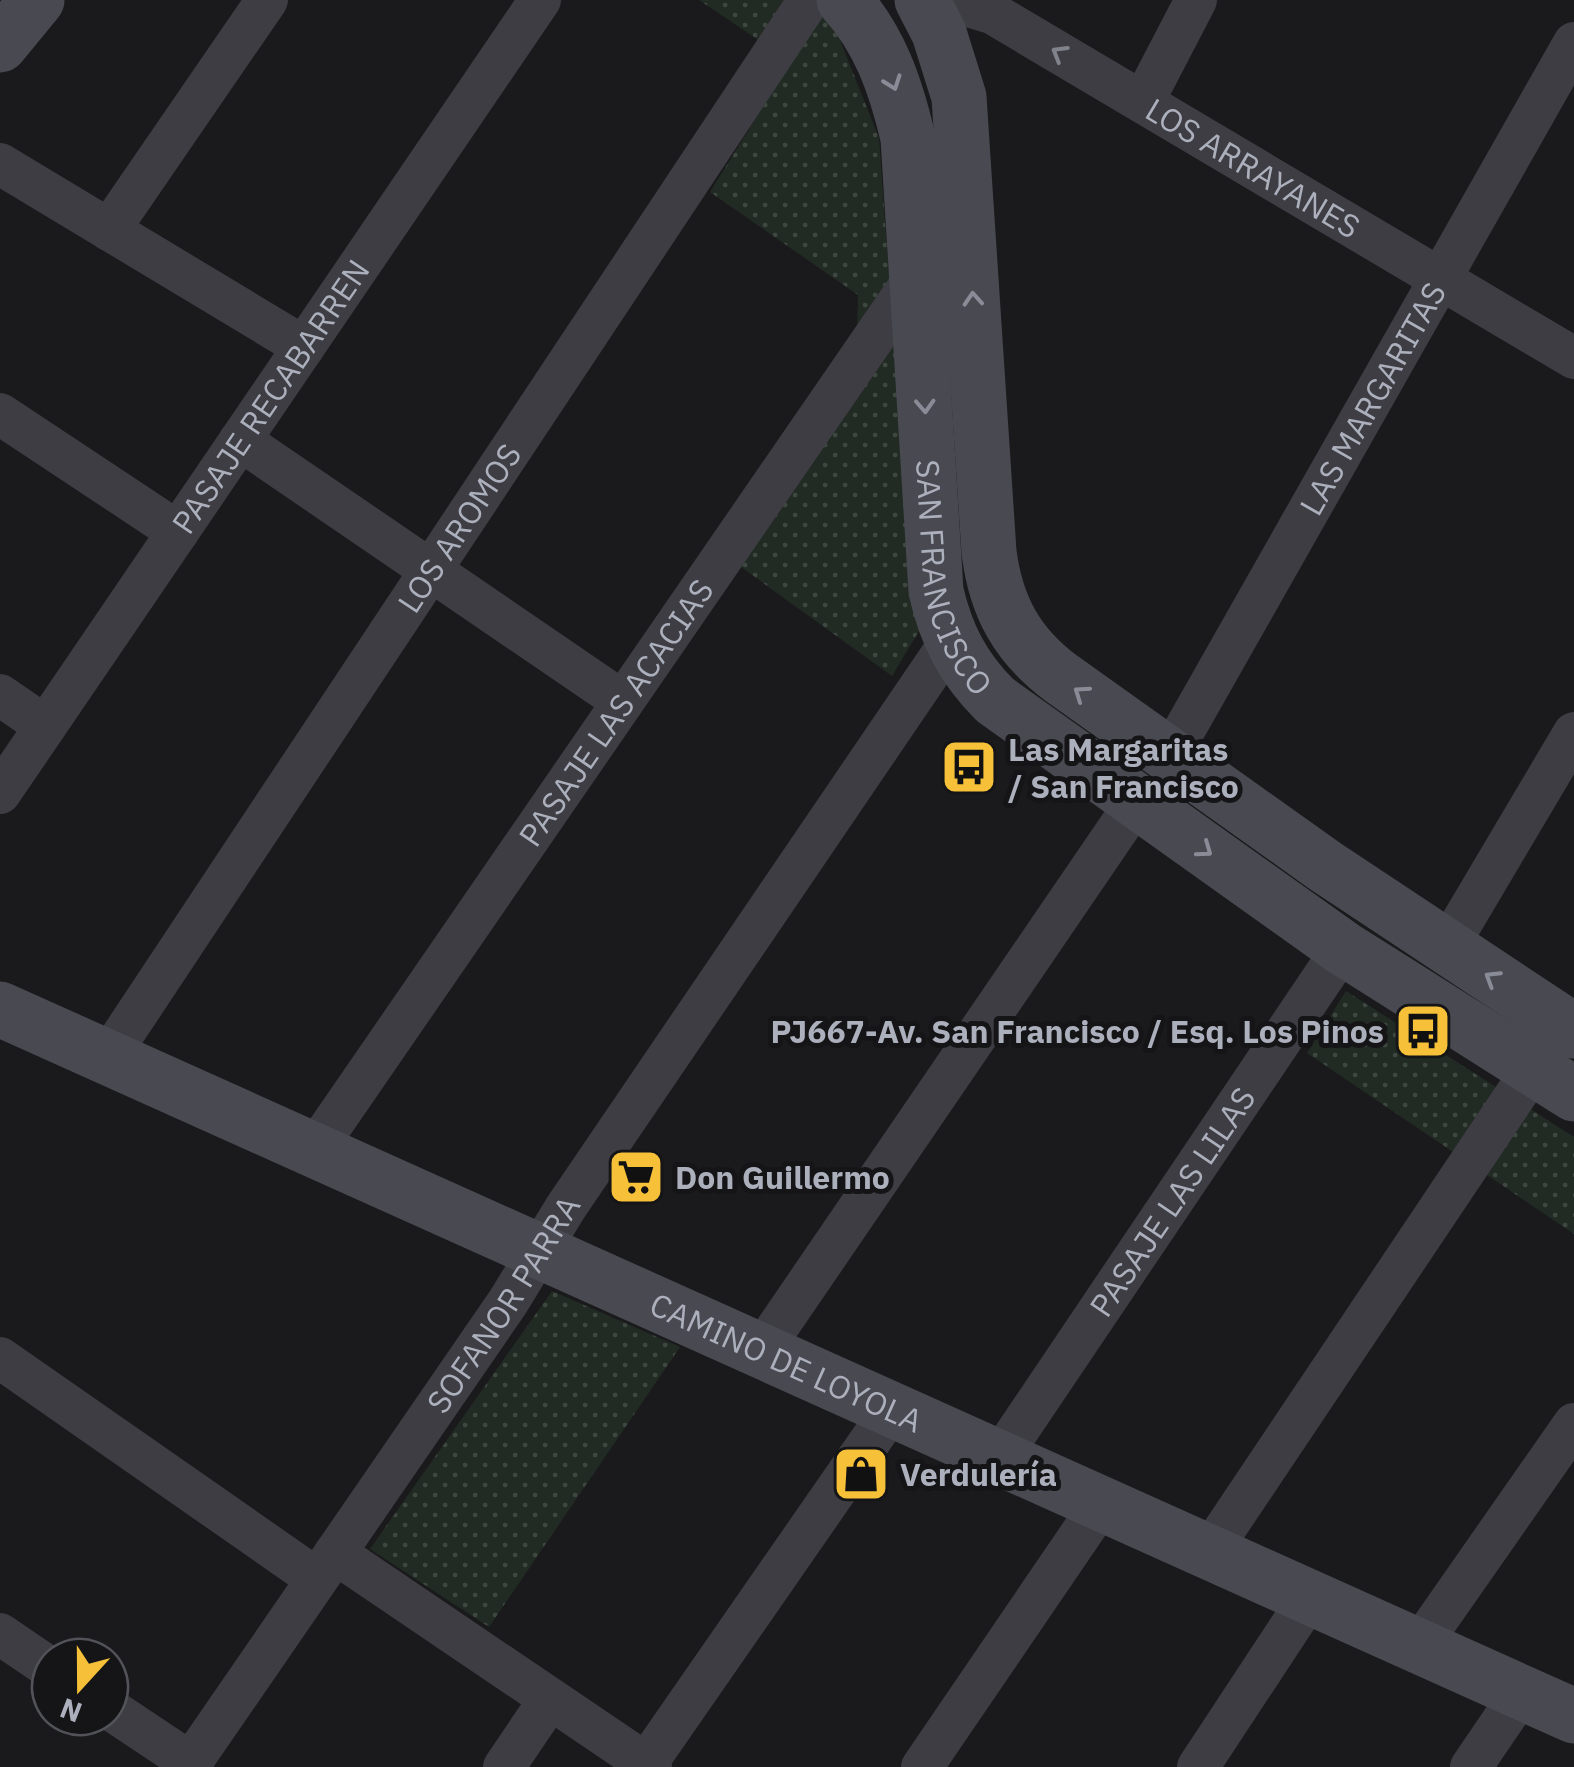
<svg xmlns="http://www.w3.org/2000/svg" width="1574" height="1767" font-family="'IBM Plex Sans',sans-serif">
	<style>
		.grass { fill: url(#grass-dots) }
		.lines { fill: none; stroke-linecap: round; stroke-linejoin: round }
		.street { stroke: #3d3d43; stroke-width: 42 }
		.secondary { stroke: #494a51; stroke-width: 55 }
		.oneway { stroke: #80828c }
		.oneway2 { stroke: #898c97 }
		.labels { text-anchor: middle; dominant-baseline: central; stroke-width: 10; stroke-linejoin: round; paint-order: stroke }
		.street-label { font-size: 32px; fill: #acb0bc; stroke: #151517 }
		.poi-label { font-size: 32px; font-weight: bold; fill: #acb0bc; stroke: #151517; text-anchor: start }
	</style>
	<defs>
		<pattern id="grass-dots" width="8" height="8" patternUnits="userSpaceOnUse" patternTransform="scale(2.5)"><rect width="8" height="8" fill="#212b23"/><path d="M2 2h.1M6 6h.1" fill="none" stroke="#3f4741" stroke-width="1.8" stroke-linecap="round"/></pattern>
	</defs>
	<rect width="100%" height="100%" fill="#1a1a1c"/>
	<!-- grass -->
	<path class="grass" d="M699,0H808L836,30L879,138L910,565L924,623L892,676L741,567L856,382L858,295L710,192L791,62Z
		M1346,991L1574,1137V1234L1307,1053Z
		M552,1291L680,1347L489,1627L370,1549Z"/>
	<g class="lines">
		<!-- street -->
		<g class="street">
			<path id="s1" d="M925,4L958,3L992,13L1574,358"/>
			<path d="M1143,102L1196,0"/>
			<path d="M0,164L304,347"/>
			<path d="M109,230L267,0"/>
			<path d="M0,414L178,532"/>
			<path d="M240,440L622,701"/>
			<path d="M0,695L45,726"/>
			<path id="s2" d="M1170,755L1574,43"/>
			<path id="s3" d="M0,793L540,0"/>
			<path d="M1446,949L1574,733"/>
			<path id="s4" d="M108,1057L809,0"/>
			<path id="s5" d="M315,1149L917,275"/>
			<path d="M762,1350L1137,801"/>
			<path d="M0,1358L317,1579"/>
			<path id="s6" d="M1000,1457L1343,948"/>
			<path d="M1210,1551L1533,1069"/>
			<path d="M335,1553L651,1767"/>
			<path d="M0,1634L50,1668"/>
			<path d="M1419,1646L1574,1424"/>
			<path d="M110,1709L191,1763"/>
			<path d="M646,1764L893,1408"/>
			<path id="s7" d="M188,1767L508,1302L566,1207L951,641"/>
			<path d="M504,1767L550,1699"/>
			<path d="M922,1767L1102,1503"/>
			<path d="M1198,1767L1310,1597"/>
			<path d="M1471,1767L1522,1692"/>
		</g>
		<!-- secondary -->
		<g class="secondary">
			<path id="s8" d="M844,0C880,39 896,87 908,138L936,591C946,635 963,668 995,700L1343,948L1574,1094"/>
			<path d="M922,0L939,33L959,97L989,552C996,607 1017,645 1061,678L1325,866L1574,1031"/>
			<path d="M0,45L37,0"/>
			<path id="s9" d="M0,1009L1574,1716"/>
		</g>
	</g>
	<!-- one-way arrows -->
	<defs><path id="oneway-chevron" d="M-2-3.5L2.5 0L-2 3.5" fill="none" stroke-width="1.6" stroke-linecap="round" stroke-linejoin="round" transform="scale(2.5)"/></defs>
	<use class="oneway" href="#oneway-chevron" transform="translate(1059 53) rotate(-149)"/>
	<g class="oneway2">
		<use href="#oneway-chevron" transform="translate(893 83) rotate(70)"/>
		<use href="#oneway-chevron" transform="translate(973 299) rotate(-94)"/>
		<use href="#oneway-chevron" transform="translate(925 406) rotate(87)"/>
		<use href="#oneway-chevron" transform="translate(1081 693) rotate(-145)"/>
		<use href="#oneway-chevron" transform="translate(1205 850) rotate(36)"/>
		<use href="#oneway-chevron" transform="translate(1492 978) rotate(-148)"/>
	</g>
	<!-- icons -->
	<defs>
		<g id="bus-square" transform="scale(2.875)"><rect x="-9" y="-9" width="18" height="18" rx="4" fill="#f6c038" stroke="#151517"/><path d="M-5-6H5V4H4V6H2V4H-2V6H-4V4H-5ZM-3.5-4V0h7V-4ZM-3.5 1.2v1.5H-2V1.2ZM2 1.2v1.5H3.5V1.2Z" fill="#111"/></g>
		<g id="supermarket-square" transform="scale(2.875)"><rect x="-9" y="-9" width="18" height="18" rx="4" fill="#f6c038" stroke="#151517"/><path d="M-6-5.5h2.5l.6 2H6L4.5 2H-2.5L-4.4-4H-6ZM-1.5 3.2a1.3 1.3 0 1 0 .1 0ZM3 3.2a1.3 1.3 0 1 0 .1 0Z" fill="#111"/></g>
		<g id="shop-square" transform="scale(2.875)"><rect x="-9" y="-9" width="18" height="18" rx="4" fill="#f6c038" stroke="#151517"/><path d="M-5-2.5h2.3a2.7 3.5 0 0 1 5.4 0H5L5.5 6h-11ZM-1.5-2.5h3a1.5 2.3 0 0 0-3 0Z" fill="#111"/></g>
	</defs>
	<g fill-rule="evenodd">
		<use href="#bus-square" x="969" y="767"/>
		<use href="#bus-square" x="1423" y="1031"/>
		<use href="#supermarket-square" x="636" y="1177"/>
		<use href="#shop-square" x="861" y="1474"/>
	</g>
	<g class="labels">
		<!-- street labels -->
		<g class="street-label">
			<text stroke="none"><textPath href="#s1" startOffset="372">LOS ARRAYANES</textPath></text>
			<text stroke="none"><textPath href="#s3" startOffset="480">PASAJE RECABARREN</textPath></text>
			<text stroke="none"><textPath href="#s2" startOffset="410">LAS MARGARITAS</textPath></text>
			<text stroke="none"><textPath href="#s4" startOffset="635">LOS AROMOS</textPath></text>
			<text stroke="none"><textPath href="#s8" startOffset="598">SAN FRANCISCO</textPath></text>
			<text stroke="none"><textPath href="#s5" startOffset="530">PASAJE LAS ACACIAS</textPath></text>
			<text stroke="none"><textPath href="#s6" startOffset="308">PASAJE LAS LILAS</textPath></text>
			<text stroke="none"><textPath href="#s7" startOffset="560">SOFANOR PARRA</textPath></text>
			<text stroke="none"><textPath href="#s9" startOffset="862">CAMINO DE LOYOLA</textPath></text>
		</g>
		<!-- poi labels -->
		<g class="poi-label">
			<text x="1008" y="749">Las Margaritas<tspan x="1008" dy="37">/ San Francisco</tspan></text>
			<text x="1384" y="1031" text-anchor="end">PJ667-Av. San Francisco / Esq. Los Pinos</text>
			<text x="675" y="1177">Don Guillermo</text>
			<text x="900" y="1474">Verdulería</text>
		</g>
	</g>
	<!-- north arrow -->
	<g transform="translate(80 1687) rotate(201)"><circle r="48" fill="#151517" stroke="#515359" stroke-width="2.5"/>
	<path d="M0-8L18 38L0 25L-18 38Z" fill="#f6c038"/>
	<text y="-15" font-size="28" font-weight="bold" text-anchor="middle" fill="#acb0bc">N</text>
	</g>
</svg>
